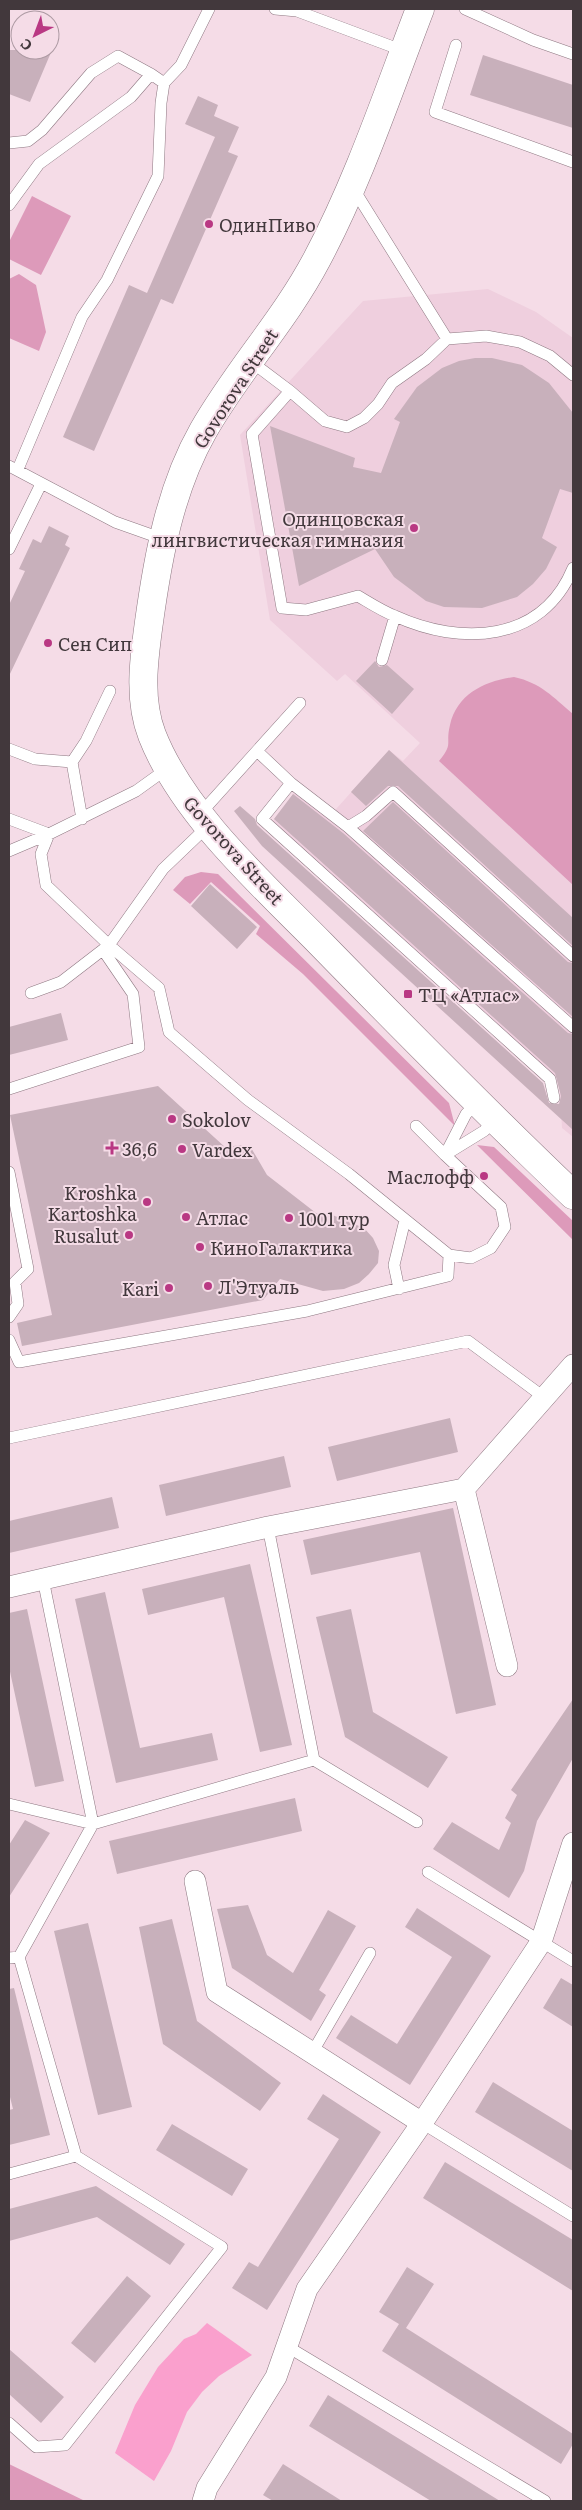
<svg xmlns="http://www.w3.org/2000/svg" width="582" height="2510" font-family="Literata,serif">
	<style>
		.built { fill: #efcfde }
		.green { fill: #dd9aba }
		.water { fill: #faa0cd }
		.building { fill: #c8b0bb }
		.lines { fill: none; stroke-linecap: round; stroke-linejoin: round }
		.lane-casing { stroke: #8e7882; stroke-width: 12 }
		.street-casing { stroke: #8e7882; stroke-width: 22 }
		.secondary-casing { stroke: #8e7882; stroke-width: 29 }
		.lane { stroke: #fff; stroke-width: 11 }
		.street { stroke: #fff; stroke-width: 21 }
		.secondary { stroke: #fff; stroke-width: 28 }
		.poi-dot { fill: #b93883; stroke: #f5dce7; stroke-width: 2 }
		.labels { text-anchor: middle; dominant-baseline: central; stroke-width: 4; stroke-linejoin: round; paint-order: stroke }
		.poi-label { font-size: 18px; fill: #42383c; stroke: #f5dce7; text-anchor: start }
		.street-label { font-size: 18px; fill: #42383c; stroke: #f5dce7 }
	</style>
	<rect width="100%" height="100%" fill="#f5dce7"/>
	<!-- built -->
	<path class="built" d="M488,289L536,312L573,338V1137L562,1128L559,1080L272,822L294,793L328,818L389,750L403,761L420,743L345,674L337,681L270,620L240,435L363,301Z"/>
	<!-- green -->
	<path class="green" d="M32,196L71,216L41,275L9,259V242Z
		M19,274L36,285L46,332L39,351L9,338V279Z
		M514,677C541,683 553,697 573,714V885L439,761C454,743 445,745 450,725C457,694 485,681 514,677Z
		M201,872L218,874L449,1103L455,1126L303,974L256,934L260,926L211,882L190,904L173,890L185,877Z
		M477,1145L494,1147L573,1221V1240Z
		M9,2464L85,2501H9Z"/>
	<!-- water -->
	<path class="water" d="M207,2323L252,2355L219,2376L202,2392L187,2412L171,2451L154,2481L115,2453L135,2405L158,2367L184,2339L196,2334Z"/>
	<!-- building -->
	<path class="building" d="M9,50H52L30,102L9,94Z
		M483,55L573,85V128L470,95Z
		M198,96L218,105L214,116L239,127L228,152L238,156L173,304L161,299L94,451L63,437L129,285L147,293L215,137L185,124Z
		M475,358H492L522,365L549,383L573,413V493L560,489L542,538L557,547L546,569L533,584L517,597L482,608L444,607L426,601L394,577L375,549L299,586L270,426L355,458L353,467L381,473L400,422L394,419L417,387L442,368L459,361Z
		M49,526L69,536L65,545L70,548L9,676V605L25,571L19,569L33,539L41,543Z
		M375,661L379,667L387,665L414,689L392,714L356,681Z
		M389,750L573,918V946L398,786H388L366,806L351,792Z
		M293,794L343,833L568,1033L573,1034V1130L262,846L234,811L240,806L255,819L257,825L543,1083L549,1103L559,1104L561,1096L555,1073L274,819Z
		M393,802L568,962L573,963V1017L363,831Z
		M210,884L257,927L237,949L191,906Z
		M61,1013L68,1040L9,1055V1027Z
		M158,1086L226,1148L238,1145L250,1146L267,1175L316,1213L330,1214L364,1228L373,1238L379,1251L378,1263L369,1274L359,1283L344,1289L323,1291L280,1279L263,1300L22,1346L17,1323L52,1315L10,1115Z
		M450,1418L458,1452L337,1481L328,1447Z
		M284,1456L291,1487L166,1516L159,1485Z
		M112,1497L119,1528L9,1553V1521Z
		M453,1508L496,1705L456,1714L420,1552L311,1575L303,1540Z
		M250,1564L292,1745L260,1752L224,1597L148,1615L142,1589Z
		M105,1592L140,1748L212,1733L218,1760L116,1783L75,1599Z
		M27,1609L64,1781L35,1787L9,1667V1613Z
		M351,1609L373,1712L448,1757L428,1788L345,1737L316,1617Z
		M573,1699V1758L537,1821L524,1871L509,1898L433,1849L452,1822L499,1850L511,1823L505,1818L517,1795L511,1790Z
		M295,1798L302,1831L117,1874L109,1841Z
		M25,1820L50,1833L9,1897V1845Z
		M248,1905L267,1955L293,1973L328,1910L356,1926L319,1990L326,1995L311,2021L232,1968L217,1909Z
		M417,1908L491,1956L410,2085L336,2038L351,2015L397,2044L452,1957L405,1927Z
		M172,1919L197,2021L281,2083L260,2111L163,2044L139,1927Z
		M88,1923L132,2107L98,2115L54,1931Z
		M561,1978L573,1985V2027L543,2008Z
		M14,1988L50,2135L9,2145V2110L13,2109L9,2093V1989Z
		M493,2082L573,2131V2171L475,2112Z
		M323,2094L381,2132L267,2310L232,2288L249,2262L258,2267L339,2139L307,2119Z
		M172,2124L248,2169L232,2196L156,2150Z
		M445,2162L573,2240V2291L423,2198Z
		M96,2186L185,2244L170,2265L97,2217L9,2241V2209Z
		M407,2267L434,2284L406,2328L573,2434V2444L561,2464L382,2351L399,2324L379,2312Z
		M127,2276L151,2296L95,2363L71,2343Z
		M9,2349L64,2397L41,2423L9,2394Z
		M328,2395L500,2501H431L309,2426Z
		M283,2464L342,2501H273L263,2495Z"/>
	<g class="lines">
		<!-- lane casing -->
		<g class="lane-casing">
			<path id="lane" d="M275,9L297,11L404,51
				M465,9L533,40L573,54
				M456,45L435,112L573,162
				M164,83L181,65L209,9
				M9,143L28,141L42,130L91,73L118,56L151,74
				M353,188L447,339
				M9,205L39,164L131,97L151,74L164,83L161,103L158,176L107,280L82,317L18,469
				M249,360L290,391L325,421L347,427L364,418L378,404L392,383L426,359L447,339L486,336L520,342L550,356L573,375
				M290,391L252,434L282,608L306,610L358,596C370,603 382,611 395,616C461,646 542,643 573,568
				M9,466L115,522L163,539
				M9,549L41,484
				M382,660L395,616
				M9,749L35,759L72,762L82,819
				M257,751L291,783L262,819L550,1079L554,1098
				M72,762L86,741L110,691
				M291,783L348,827L573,1027
				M200,814L300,703
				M9,819L49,834L136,791L168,768
				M348,827L366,816L393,792L573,956
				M49,834L41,854L46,885L109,945L159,988L169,1032L213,1070L248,1100L349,1174L449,1255L471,1258L491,1248L505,1227L501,1207L445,1155L484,1131L495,1120
				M9,851L49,834
				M31,993L61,982L109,945L163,869L208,826
				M9,1089L139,1047L133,994L103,950
				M416,1126L445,1155L466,1114L477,1103
				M9,1172L28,1269L15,1282L18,1304L9,1317
				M399,1289L394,1265L405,1220
				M9,1340L19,1362L307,1311L448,1276L449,1255
				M9,1438L468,1341L545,1398
				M268,1527L314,1760L417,1822
				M9,1804L93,1824L314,1760
				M428,1872L573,1961
				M9,1958L19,1957L93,1824L43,1579
				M312,2053L370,1953
				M422,2123L573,2216
				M9,2174L76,2156
				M288,2347L545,2501
				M9,2423L36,2447L65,2445L222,2247L76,2156L19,1957"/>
		</g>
		<!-- street casing -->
		<g class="street-casing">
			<path id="street" d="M464,1489L507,1666
				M9,1587L268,1527L464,1489L573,1365
				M195,1881L217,1992L422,2123
				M203,2501L207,2488L276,2377L307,2289L422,2123L541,1942L573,1843"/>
		</g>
		<!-- secondary casing -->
		<g class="secondary-casing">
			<path id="secondary" d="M420,9C388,92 359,180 317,259C285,320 237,371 203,431C170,489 158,557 149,622C144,658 138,699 152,735C183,814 262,884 321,944C404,1029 487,1113 573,1195"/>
		</g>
		<!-- lane -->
		<use href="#lane" class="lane"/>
		<!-- street -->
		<use href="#street" class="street"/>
		<!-- secondary -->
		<use href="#secondary" class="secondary"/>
	</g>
	<!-- markers -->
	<g class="poi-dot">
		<circle cx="209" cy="224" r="5"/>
		<circle cx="414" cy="528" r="5"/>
		<circle cx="48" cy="643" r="5"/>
		<rect x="403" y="989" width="10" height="10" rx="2.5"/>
		<circle cx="172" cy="1119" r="5"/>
		<path d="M109.5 1140.5h5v5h5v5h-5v5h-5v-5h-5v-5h5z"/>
		<circle cx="182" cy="1149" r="5"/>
		<circle cx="484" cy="1176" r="5"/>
		<circle cx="147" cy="1202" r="5"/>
		<circle cx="186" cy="1217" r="5"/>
		<circle cx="289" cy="1218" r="5"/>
		<circle cx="129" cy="1235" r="5"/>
		<circle cx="200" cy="1247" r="5"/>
		<circle cx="208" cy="1286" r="5"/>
		<circle cx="169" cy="1288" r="5"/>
	</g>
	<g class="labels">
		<!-- poi labels -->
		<g class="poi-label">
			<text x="219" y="224">ОдинПиво</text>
			<text x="404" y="518" text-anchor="end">Одинцовская<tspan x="404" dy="21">лингвистическая гимназия</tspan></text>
			<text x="58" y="643">Сен Сип</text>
			<text x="418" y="994">ТЦ «Атлас»</text>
			<text x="182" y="1119">Sokolov</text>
			<text x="122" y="1148">36,6</text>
			<text x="192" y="1149">Vardex</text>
			<text x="474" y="1176" text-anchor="end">Маслофф</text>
			<text x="137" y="1192" text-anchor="end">Kroshka<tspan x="137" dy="21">Kartoshka</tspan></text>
			<text x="196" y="1217">Атлас</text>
			<text x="299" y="1218">1001 тур</text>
			<text x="119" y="1235" text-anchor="end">Rusalut</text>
			<text x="210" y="1247">КиноГалактика</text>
			<text x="218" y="1286">Л'Этуаль</text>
			<text x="159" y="1288" text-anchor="end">Kari</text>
		</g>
		<!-- street labels -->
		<g class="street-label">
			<text transform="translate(235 388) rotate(-57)">Govorova Street</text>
			<text transform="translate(234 850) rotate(48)">Govorova Street</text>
		</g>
	</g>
	<!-- border -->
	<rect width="582" height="2510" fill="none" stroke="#42383c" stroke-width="20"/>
	<!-- north arrow -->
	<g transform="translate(35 35) rotate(222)"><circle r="24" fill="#f5dce7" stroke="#ad9aa3"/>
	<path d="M0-4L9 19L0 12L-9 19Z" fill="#b93883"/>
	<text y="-8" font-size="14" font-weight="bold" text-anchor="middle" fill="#42383c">С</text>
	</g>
</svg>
